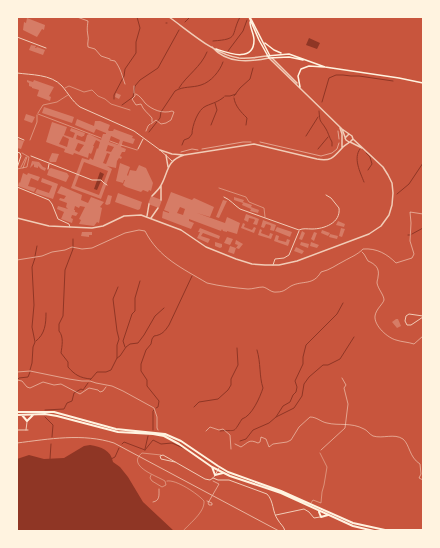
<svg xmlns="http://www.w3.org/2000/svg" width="440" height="548" font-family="Montserrat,sans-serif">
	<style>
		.water { fill: #8f3625 }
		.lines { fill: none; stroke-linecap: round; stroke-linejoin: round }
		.stream { stroke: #8f3625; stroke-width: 1 }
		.building { fill: #d67c66; fill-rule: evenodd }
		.path { stroke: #fff3e0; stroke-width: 0.5 }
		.service { stroke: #f1ccb7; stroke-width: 0.5 }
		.pedestrian { stroke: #f1ccb7; stroke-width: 1 }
		.minor { stroke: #f1ccb7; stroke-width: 1 }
		.tertiary { stroke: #f1ccb7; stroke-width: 1.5 }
		.secondary { stroke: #fff3e0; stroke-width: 1.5 }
		.primary { stroke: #fff3e0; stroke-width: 2 }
		.rail { stroke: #e9b49f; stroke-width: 1 }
	</style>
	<rect width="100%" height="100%" fill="#c8553d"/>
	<!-- water -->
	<path class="water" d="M309,38L320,43L317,49L306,45Z
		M100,172L104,174L97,190L94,189Z
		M90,445C101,447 111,450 113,462L120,467L128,477L143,502L174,531H17V459L29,455L44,459L64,458L84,446Z"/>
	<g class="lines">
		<!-- stream -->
		<path class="stream" d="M185,22L190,17
			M166,23H167
			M213,41C240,39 230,36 240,17
			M228,51L243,31L247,20
			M179,88C187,75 201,67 207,52
			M225,96H230L236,94
			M234,96L240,88L250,79L253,68
			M234,98C235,106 241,112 247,118L246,125
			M114,99V95L124,76L125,69L136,53V42L140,28L137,17
			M322,102L329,78L336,75H343L351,76H359L393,81
			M122,105L133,97L135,86L140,80L158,68L179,30
			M319,111C320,124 320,119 326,129C328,132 329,137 332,142V146
			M211,125L217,110L215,103
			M149,132L160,118L161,112L175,91C183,86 192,88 201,85C211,82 220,71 223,62
			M306,136L318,117
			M182,145L184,140L189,138L192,134C192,126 198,109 206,106C213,103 218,102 224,97
			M318,149L328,137
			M360,149C353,158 360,172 364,182
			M366,153L370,157L372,164L368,170
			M397,194L409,184L423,163
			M412,234L423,228
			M408,235H410
			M73,239V249L65,270L63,316L59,324V331C64,337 62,346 61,353L68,362V367C75,375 80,378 91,379L90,380
			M35,256L37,246
			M36,341C45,334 46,324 46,313
			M125,347L123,341L132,314L135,311V298L140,281
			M117,358V345L119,339L117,331L113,299L118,287
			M30,370L32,363L33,347L35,342L32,327L34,305L32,267L35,258
			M91,379L97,372H106L111,370L117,358L120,356L126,347L130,344L138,343L144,335L155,316L164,308
			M17,380L19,378L28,377L30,372
			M194,407L199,402L218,399L228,390L231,385V379L238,365L237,348
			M156,408L158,407L159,401L147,386V380L141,371V364L146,350L151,344L152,339L154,336C162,335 165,331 169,325L192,276
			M45,410L64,409L67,403L72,401L74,393L81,389L83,390L88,383
			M45,417L53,425L52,437
			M276,417L283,406L290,402L293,395L296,392L297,387L295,381L303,364V357L306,345L337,314L343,303
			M153,430V411L154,410
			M220,431C237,429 232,435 242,419C252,416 260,397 263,388C259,376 261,363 257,350
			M240,441L246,439L253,430L269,423L276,417L294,408L302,396L304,384L309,377L323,365H328L340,359L354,337
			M122,444L124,442L145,450
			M145,449L148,436
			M145,450L153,440L161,444L172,443L183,448
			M50,459L51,444
			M111,459L115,457L119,448"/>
	</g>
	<!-- building -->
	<path class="building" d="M27,18L45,25L44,30L42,29L37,37L23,30L24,22L26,23Z
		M31,45L36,46L35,48H36L37,47L45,50L43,55L29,50Z
		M27,80L33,82L34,80L54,87L49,96L51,97L50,101L37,96L39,90L32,88V87L29,86V83L27,82Z
		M116,93L121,95L119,99L115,97Z
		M44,107L74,117L72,123L42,113Z
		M26,114L35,117L32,123L24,120Z
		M77,119L94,126L95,121H100L110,125L108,130L109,131H113L114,129L133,136L132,138L135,139L133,144L123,141L121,147L126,149L125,152H122L120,156L122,157L121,159L119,158L117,161L116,168L107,166L112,169L101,199L71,188L82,158L89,160L90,158L93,160L97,148L98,149L100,142L96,140L93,146H94L92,152L91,154L89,153L88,158L74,153L73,155L64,152L65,149L46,142L52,122L67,127L64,135L73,138L75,133L70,131L71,128L85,133L84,136H83L82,137L77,135L76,139L85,142L87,135L89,134L101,140L103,134H106V133L96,129L94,133L75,125ZM63,136L69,139L67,147L59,144ZM111,136L120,140L118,145L109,142ZM78,143L84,145L79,152L75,150ZM108,145L114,147L111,152L106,151ZM107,153L110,154L106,164L103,163ZM84,162L108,171L99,195L75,186Z
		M17,139L24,141L21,149L17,148Z
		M52,153L59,154L56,162H50L49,160Z
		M32,161L39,162L43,167L46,168L45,171L41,169L38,166V168L34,167V164L30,168Z
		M120,163L130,167L127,175L128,176L130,170L136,171L139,165L146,168L153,183L151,191L149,190L148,192L143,190L141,192L126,187L123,185L125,180H124L123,183L116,181Z
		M51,168L67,173L69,176L66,182L47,175L49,169Z
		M23,173L27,175L28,173L40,177L38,181L31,178L28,186L36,188L34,192L18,186L19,182L20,183Z
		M42,178L58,184L53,199L35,193L37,189L49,193L52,186L41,182Z
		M61,186L82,195L81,200L88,203L91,197L104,202L100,207L102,208L99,223L97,222L94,226L79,224L81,220L79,219L85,207L80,206L79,208L75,206L74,210H75V212L70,210L78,213L76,216L72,215L71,218L73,219L72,223L61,219L64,212L57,209L58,206L68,209L66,207L67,203L59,200L60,198L64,199L66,196L57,193Z
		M171,192L192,200L194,198L214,207L210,217L197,213L225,223L227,217L240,223L237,234L227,231V232L223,231L222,229L221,231L189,219V221L194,223L191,229L162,218L163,211L169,213V212L164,210ZM180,207L185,209L183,215L177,213Z
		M118,193L142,202L140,209L138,210L115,202Z
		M108,195L112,196L110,204L107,205L105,204Z
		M151,196L162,200L159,208L148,204Z
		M234,197L244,200L243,202L252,205L251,207L259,210L258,213L250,211L251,209L242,205L243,203L234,200Z
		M223,200L227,201L219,218L216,217Z
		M246,214L259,219L257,225L253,224L255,220L254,219L249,218L248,222L244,220Z
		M263,220L276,225L274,231L270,230L271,226L270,225L266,224L264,228L261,227Z
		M338,221L345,224L344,227L336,225Z
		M243,223L245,224L244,227L252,230L254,227L256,228L254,233L241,228Z
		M277,227L292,232L290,237L275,231Z
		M200,228L220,236L219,239L203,233L201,236L210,239L208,243L197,238L200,232H198Z
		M341,228L345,229L342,237L339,236Z
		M260,229L262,230L261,233L269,236L270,233L273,234L271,239L258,235Z
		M322,230L330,233L328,236L321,233Z
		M302,231L305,233L302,240L299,239Z
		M82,232H92V235H89V237L81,236Z
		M314,232L317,233L314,241L311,239Z
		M330,234L338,236L337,239L329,237Z
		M276,235L279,236L278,240L286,242L287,239L290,240L288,246L274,241Z
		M227,237L233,239L230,245L224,243Z
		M236,240L243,244L239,249L236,248L238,245L235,244Z
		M215,242L222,244V247L220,248L215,246Z
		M301,242L309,244L308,248L300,245Z
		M311,242L319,245L317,248L310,246Z
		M230,246L236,248L234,254L228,252Z
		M296,247L304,251L302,254L294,251Z
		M396,319H398L401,326L397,328L392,322Z"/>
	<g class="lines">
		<!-- path -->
		<path class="path" d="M77,17L88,21C87,28 87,30 88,36C89,39 87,43 88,47L95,49L101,56L110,59
			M110,60L115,61C121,69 122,76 125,84
			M134,93V86
			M135,94V96L132,99L136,105L141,104C143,110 148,113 152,118V122
			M136,94C140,96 142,99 145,103C152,110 163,114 172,111L174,112L171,120L166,123L161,124L156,120L151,124
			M146,131L148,126L150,124
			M338,131L339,139
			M260,142L321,156L332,153L337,149L339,143
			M202,149L243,142H251
			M181,152L192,149L198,150
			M362,252L364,254L368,261C375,264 380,268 378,277C378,279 377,280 377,283C378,289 384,295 384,300C383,304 376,309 375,316C374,326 388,338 396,340C402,342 408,342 414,344L423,336
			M17,260L42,256L52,252L65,250L72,247L82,249L92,248L125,233L139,230L145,231C159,258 182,268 207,283C219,286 236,288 248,289C253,289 258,287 263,287C268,288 271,293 277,292C284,292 286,289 291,286C303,280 313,286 321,272C330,270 336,265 344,261C351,257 357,255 363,249C377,248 387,254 396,263L412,258L414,254L410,241L411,223L410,212L423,214
			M17,372L30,371L69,379L82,381H90L96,383L112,386L123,391L154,408L157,417V428L158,430
			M17,380L22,381L27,387L30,388L43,382L54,385L61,384L80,394L89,388L98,390L100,392L103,391L106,387
			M206,431L210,427L219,430L223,429L230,435L231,449
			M235,444L241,447C249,442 249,439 258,443L260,442L261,437L266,439L269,447L273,444L287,442L291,440L299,427L310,417C317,417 321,422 327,423C339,426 351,422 364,429C367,430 369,434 373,436C383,439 394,433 403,439C410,445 409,457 420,464L421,474L419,478L423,480
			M321,450L345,428L348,404L344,388L346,385L342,378
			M207,501L212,503V505H209L208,503L219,484L213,481
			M153,502C160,501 159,495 159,489"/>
		<!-- service -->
		<path class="service" d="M65,88L69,86L84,92L92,90L98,96L105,99L111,104L130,110
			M38,113L43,105L57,102L68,95
			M38,114L101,138
			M30,140L37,122V115
			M110,141L118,144
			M121,145L137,150
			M21,167L26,157
			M23,168L27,157
			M17,169L27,167L29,157L22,153
			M219,188L246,197L249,202L264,208L265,217
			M151,475L150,478L152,481L162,487L166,485L165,481C157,476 126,466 142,453L161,455
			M167,481C176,479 198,494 204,501C205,512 190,523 183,531
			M311,503L313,500L321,503L322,492L324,485L327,467L320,453"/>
		<!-- pedestrian -->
		<path class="pedestrian" d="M31,156L92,180H101L104,183L107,185
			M48,169L49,164"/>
		<!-- minor -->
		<path class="minor" d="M17,37L46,48
			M17,73C31,75 51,74 62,86C68,93 72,101 80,107L134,131L160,150L172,161
			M17,137L24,140
			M138,149L143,139
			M17,152L20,153L21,156L17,168
			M17,187L49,200L52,204L58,219L69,224L70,227
			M224,197C231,200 234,205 240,209L299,230C303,228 307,229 312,229C324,229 341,223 339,208L331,198L326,195
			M273,265L275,259L284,258L289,255L299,231
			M423,316L409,314L406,316L405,321L407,325H411L423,317
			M17,430H28
			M26,430L27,422
			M175,462L161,459L160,456L163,455L205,479L210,480L213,478
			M214,477L219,468
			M213,478L218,480H229L267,494C274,501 272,512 278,520C280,524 284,526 285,531
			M276,515L304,509L309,512L314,518L320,517"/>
		<!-- tertiary -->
		<path class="tertiary" d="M169,17C189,31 215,55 239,58C249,59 258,57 267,56
			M272,58L297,83
			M340,128L342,134V148
			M342,129L345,137
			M349,142L346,140L345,138L349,134
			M350,142L362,148
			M160,150L172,154L184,155
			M166,155L168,167
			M161,186V200
			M152,196C155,193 158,190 160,187C169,173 165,161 184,155L254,144L317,159C331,162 334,157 343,147C346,144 350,143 353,139
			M147,216L149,204
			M17,218L49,226L92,228L103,226L124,216L141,215L181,230L206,247L236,259L252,264L265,265H279L297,261L369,234L381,226L389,215L392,205L393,193L392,183L388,175L383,167L353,139L352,136L342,129L269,58C249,62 227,64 212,47
			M151,218L158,208"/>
		<!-- secondary -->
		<path class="secondary" d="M249,17L259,40L269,58L289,57L303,60
			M250,17L270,56
			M265,43L274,50L281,53
			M216,49C228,53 254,63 254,40C254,34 250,28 250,22
			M267,56L289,54L325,67L399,78L423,83
			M300,87L298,76L301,69L309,66L324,67"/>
		<!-- primary -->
		<path class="primary" d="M17,412H54L116,429L165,434L181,441L218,466L228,472L281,491L353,523L385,530H423
			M17,415L45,414L57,416L118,432L153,434L164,436L179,444L212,467L230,476L281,493L353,526L374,531
			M22,415L27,421L33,415
			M212,467L215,475L223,473
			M319,512L321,517L328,515"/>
		<!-- rail -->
		<path class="rail" d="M17,443C49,439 83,433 114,443L279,531"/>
	</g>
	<!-- border -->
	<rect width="440" height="548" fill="none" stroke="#fff3e0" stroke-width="36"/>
</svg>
